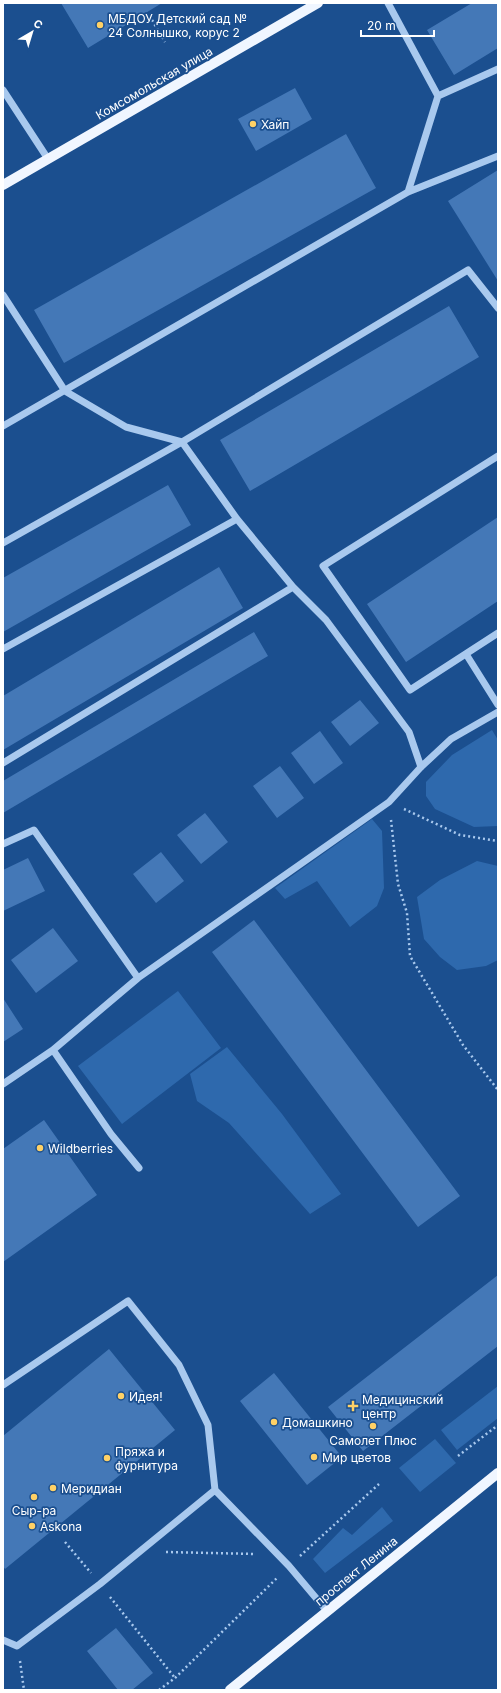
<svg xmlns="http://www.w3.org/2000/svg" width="501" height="1693" font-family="Inter,sans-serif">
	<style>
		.green { fill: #2e69ad }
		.building { fill: #4478b7 }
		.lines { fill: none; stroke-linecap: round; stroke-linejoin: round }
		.path { stroke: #a9c9ee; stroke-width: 2.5; stroke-dasharray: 2 3; stroke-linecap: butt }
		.minor { stroke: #a9c9ee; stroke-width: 7 }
		.major { stroke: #f0f6ff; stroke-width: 10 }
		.poi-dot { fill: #ffd166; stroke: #1b4f8f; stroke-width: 1.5 }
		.labels { text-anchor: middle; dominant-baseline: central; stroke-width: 3.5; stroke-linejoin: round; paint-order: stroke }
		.poi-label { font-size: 12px; fill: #fff; stroke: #1b4f8f; text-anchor: start }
		.street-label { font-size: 12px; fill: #fff; stroke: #1b4f8f }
	</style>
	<rect width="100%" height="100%" fill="#1b4f8f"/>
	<!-- green -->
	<path class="green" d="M492,730L498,740V826L474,827L435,809L426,796V782L452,755Z
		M372,819L382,831L384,888L377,906L350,927L317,881L285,899L275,888Z
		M477,861L498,866V960L486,966L457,970L440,957L424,939L417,897L440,880Z
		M178,991L221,1048L122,1124L78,1066Z
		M227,1047L282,1114L341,1194L310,1214L229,1123L197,1101L190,1074Z
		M498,1386V1418L457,1450L441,1430Z
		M435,1439L456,1463L420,1492L399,1468Z
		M382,1507L393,1521L325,1573L313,1559L343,1528L352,1535Z"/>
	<!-- building -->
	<path class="building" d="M61,3H162L88,48Z
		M472,3H498V48L454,75L427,30Z
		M295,88L312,119L256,151L238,119Z
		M346,134L376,188L64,363L34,310Z
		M498,170V281L448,201Z
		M449,306L479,357L250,491L220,440Z
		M168,485L191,525L3,632V578Z
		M498,517V601L406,662L367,604Z
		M219,567L243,608L3,750V696Z
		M254,632L268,656L3,813V781Z
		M360,700L379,723L350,746L331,722Z
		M320,731L343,763L314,784L291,753Z
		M280,766L304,798L277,818L253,786Z
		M205,813L228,842L201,864L177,835Z
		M161,852L184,881L156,903L133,874Z
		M28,858L45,891L3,911V870Z
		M254,920L460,1196L418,1227L212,952Z
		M53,928L78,961L36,993L11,960Z
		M3,998L23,1029L3,1042Z
		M44,1120L97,1195L3,1262V1149Z
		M498,1275V1346L363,1451L328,1407Z
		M109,1349L175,1430L5,1569L3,1566V1436Z
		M274,1373L342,1457L307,1485L240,1401Z
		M116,1628L153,1673L132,1690H118L87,1651Z"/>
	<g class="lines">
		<!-- path -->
		<path class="path" d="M152,20L165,42
			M404,809L460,835L498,841
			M391,820L398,884L407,913L410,956L463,1045L498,1090
			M458,1456L498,1425
			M65,1542L91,1573
			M166,1552L255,1554
			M300,1556L379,1484
			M110,1597L175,1678
			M20,1661L24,1690
			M159,1690L175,1678L278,1577"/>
		<!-- minor -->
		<path class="minor" d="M388,3L438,96L408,192
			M3,90L48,159
			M438,96L498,69
			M3,295L65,391L126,427L182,442L237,519L293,587L326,620L409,732L421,767
			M3,426L408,192L498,156
			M498,456L323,566L410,690L498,633
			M3,543L182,442L468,270L498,308
			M3,649L237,519
			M466,654L498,705
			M3,763L293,587
			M3,844L34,830L138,978L389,802L421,767L451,739L498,712
			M53,1050L111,1134L139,1168
			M3,1084L53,1050L138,978
			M3,1385L128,1301L179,1365L208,1425L215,1490
			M3,1640L17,1646L100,1584L215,1490L289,1566L327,1611"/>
		<!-- major -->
		<path class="major" d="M3,185L318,3
			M230,1690L498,1473"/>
	</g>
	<!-- markers -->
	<g class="poi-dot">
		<circle cx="100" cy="25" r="4"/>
		<circle cx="253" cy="124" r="4"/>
		<circle cx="40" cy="1148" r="4"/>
		<circle cx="121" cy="1396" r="4"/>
		<path d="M351 1400h4v4h4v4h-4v4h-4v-4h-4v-4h4z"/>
		<circle cx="274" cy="1422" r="4"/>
		<circle cx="373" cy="1426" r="4"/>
		<circle cx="314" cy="1457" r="4"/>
		<circle cx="107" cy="1458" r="4"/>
		<circle cx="53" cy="1488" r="4"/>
		<circle cx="34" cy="1497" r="4"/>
		<circle cx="32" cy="1526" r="4"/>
	</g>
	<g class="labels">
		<!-- poi labels -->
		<g class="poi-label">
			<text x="108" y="18">МБДОУ Детский сад №<tspan x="108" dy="14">24 Солнышко, корус 2</tspan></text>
			<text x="261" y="124">Хайп</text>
			<text x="48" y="1148">Wildberries</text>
			<text x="129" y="1396">Идея!</text>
			<text x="362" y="1399">Медицинский<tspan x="362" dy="14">центр</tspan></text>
			<text x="282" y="1422">Домашкино</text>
			<text x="373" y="1440" text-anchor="middle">Самолет Плюс</text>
			<text x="115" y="1451">Пряжа и<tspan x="115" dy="14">фурнитура</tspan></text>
			<text x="322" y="1457">Мир цветов</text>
			<text x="61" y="1488">Меридиан</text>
			<text x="34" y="1510" text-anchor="middle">Сыр-ра</text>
			<text x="40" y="1526">Askona</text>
		</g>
		<!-- street labels -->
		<g class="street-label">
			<text transform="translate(154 83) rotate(-30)">Комсомольская улица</text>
			<text transform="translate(356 1571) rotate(-39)">проспект Ленина</text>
		</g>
	</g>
	<!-- border -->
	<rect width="501" height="1693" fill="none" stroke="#ffffff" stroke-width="8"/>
	<!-- north arrow -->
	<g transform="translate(32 32) rotate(38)" stroke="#1b4f8f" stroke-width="3" paint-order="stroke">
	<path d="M0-3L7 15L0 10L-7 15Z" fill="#ffffff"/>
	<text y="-6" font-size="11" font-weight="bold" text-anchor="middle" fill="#ffffff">С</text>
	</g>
	<!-- scale -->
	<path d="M361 30v6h73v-6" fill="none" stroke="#ffffff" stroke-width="2"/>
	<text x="367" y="30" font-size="12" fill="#ffffff" stroke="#1b4f8f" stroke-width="3" paint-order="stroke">20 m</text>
</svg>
